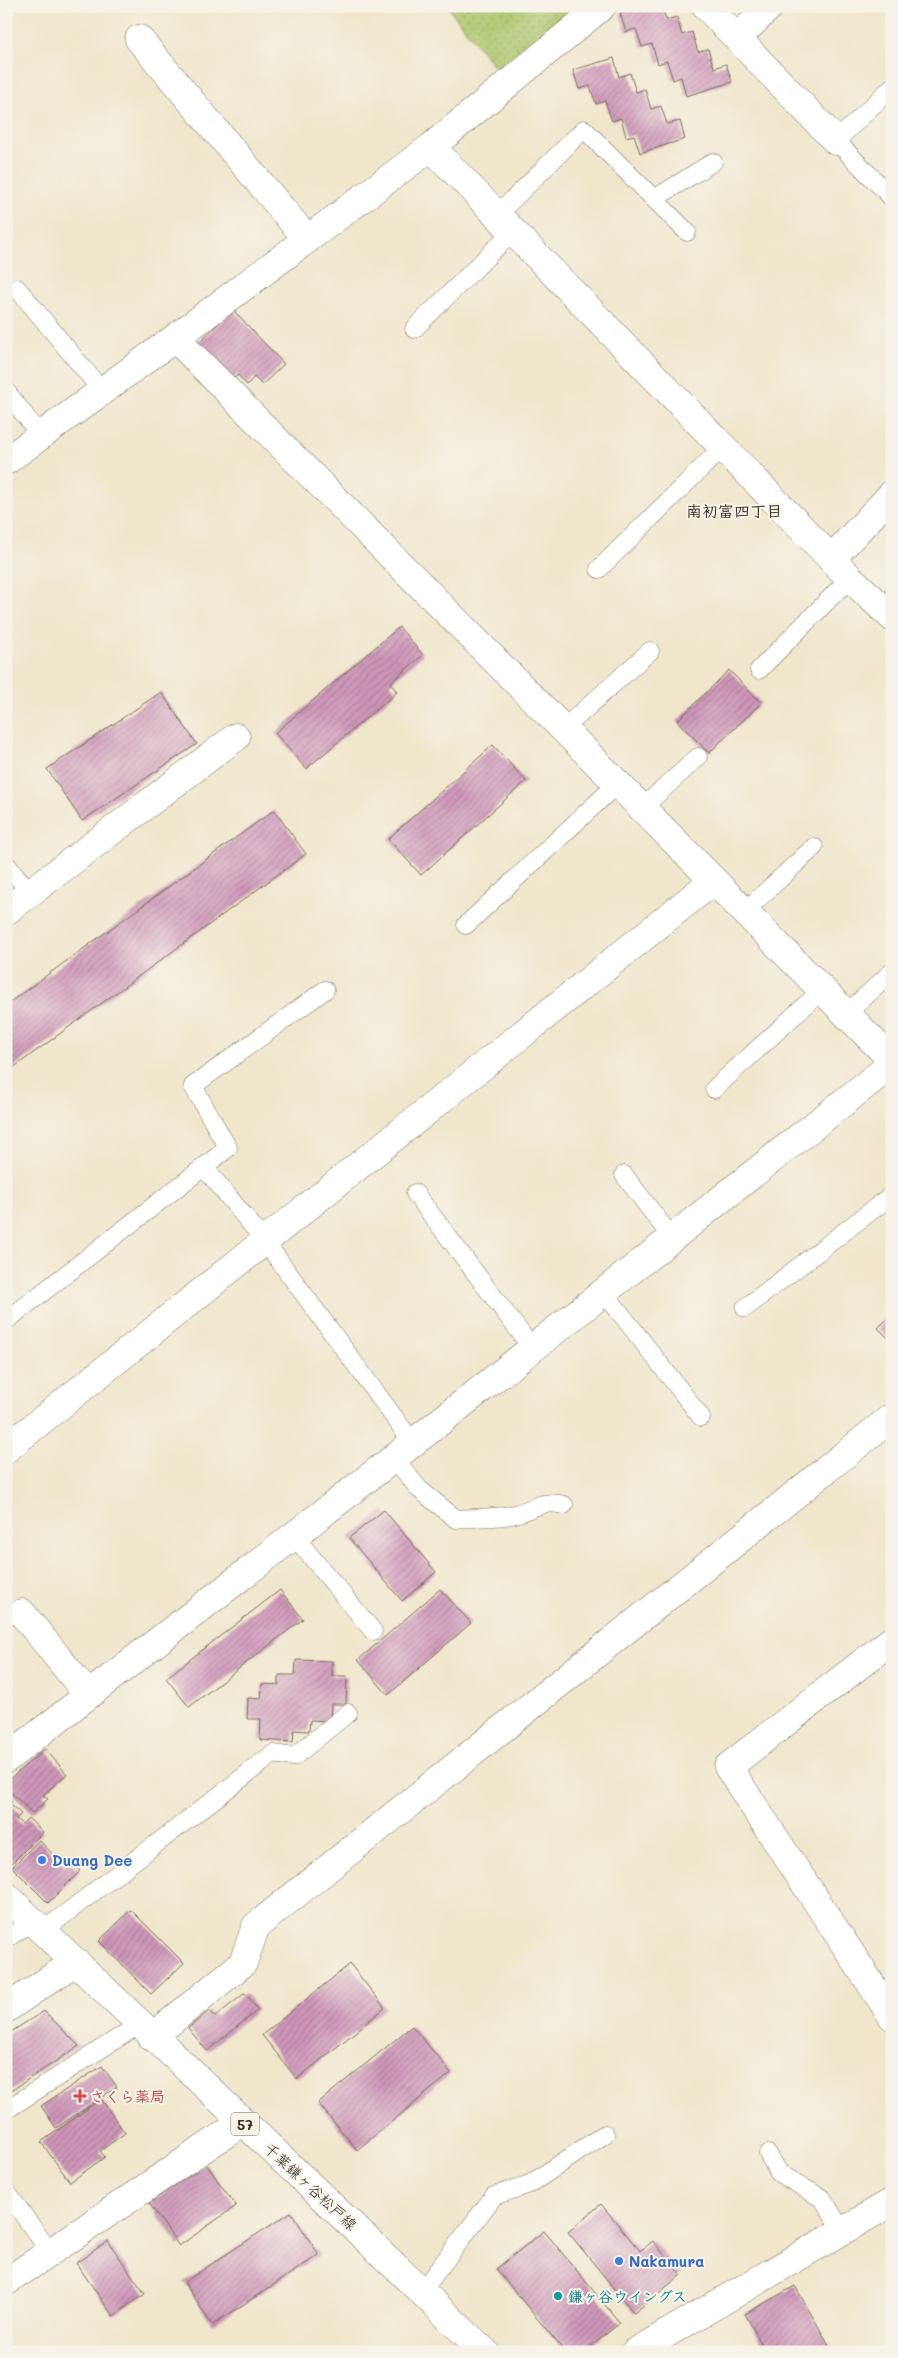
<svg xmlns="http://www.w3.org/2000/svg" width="898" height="2358" font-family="Mali,'Klee One',sans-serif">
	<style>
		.park { fill: url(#park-dots); stroke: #747845 }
		.building { fill: url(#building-hatch) }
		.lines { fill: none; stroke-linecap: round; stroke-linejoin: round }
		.lane-casing { stroke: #7a6c5b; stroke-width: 19 }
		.street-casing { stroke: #7a6c5b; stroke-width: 29 }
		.secondary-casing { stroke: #7a6c5b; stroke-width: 29 }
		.primary-casing { stroke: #7a6c5b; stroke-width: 29 }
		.lane { stroke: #fff; stroke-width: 18 }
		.street { stroke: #fff; stroke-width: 28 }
		.secondary { stroke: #fff; stroke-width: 28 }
		.primary { stroke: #fff; stroke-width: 28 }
		.shop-dot { fill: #3f7fe0; stroke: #f7f3e8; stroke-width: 2 }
		.health-dot { fill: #e0444e; stroke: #f7f3e8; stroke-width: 2 }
		.culture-dot { fill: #0f9aa8; stroke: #f7f3e8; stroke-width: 2 }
		.labels { text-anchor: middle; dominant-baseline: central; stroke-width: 4; stroke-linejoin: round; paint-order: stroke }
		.shield { fill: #f7f3e8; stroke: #73665b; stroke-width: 1 }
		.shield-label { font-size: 14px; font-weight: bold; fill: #3b2a1e }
		.shop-label { font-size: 15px; font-weight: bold; fill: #366cbe; stroke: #f7f3e8; text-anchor: start }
		.health-label { font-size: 15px; font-weight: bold; fill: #be3a42; stroke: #f7f3e8; text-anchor: start }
		.street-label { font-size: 15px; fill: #3b2a1e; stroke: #f7f3e8 }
		.culture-label { font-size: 15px; font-weight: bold; fill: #0d838f; stroke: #f7f3e8; text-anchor: start }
		.neighbourhood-label { font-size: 16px; font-weight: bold; fill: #3b2a1e; stroke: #f7f3e8 }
	</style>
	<defs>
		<pattern id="park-dots" width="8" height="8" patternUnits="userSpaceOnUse" patternTransform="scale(1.25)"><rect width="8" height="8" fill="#acc66c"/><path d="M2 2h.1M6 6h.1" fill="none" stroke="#8da158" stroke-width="1.8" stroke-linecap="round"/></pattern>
		<pattern id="building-hatch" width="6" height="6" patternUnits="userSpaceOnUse" patternTransform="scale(1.25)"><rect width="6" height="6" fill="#cf97ba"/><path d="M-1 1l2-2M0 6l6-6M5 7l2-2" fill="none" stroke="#a97b97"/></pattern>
	</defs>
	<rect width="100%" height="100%" fill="#f7f3e8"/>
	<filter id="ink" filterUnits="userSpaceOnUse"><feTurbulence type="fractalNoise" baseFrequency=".02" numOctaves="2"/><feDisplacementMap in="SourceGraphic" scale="10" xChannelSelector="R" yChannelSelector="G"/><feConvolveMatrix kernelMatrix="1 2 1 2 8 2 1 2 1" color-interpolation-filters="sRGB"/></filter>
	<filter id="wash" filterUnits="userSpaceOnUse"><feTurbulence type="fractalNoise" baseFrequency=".0096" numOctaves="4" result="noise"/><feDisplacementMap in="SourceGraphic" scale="20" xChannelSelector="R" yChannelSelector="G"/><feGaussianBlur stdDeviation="1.12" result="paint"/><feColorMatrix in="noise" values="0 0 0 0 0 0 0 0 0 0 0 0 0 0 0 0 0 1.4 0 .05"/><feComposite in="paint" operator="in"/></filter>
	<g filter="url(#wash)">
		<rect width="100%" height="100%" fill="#f0e6cc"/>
		<!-- park -->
		<path class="park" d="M447,6H586L500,74Z"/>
		<g id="blocks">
			<!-- building -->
			<path class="building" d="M642,6H662L666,20L677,17L682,35L692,32L698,52L708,49L714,68L726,64L732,82L686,96L681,77L673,80L667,61L658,64L652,44L642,47L636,29L626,32L620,13Z
				M614,58L619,77L630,73L636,92L645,89L651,109L661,106L667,124L680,121L685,139L640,153L634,135L626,137L621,118L612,121L605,101L596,104L590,86L579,89L573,70Z
				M233,310L284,364L262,385L254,377L247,385L238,375L233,379L199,342Z
				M399,627L423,655L390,683L397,692L306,769L275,733Z
				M729,670L761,703L709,753L677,721Z
				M161,692L197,744L82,821L47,769Z
				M493,745L526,781L421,875L388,839Z
				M274,810L306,854L6,1073V1005Z
				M892,1314V1342L878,1328Z
				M384,1510L436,1572L402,1601L349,1538Z
				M440,1589L471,1623L388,1695L358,1660Z
				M280,1590L303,1619L189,1707L166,1678Z
				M296,1660L332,1661V1676H347L346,1704H331L330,1721L310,1720L309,1731L294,1730L293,1742L260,1740L261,1719H247L248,1698L261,1699L262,1684L279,1685V1675H295Z
				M45,1749L67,1774L43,1795L48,1799L32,1813L6,1787V1782Z
				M6,1796L12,1802L10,1804L21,1814L16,1819L22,1824L28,1818L43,1832L12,1863L6,1857Z
				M39,1840L64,1866L69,1861L80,1871L48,1903L12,1867Z
				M131,1910L184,1963L151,1994L99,1941Z
				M350,1964L385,2008L297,2079L262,2035Z
				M245,1993L258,2010L207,2051L188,2028L209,2011L215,2017Z
				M44,2011L79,2046L6,2094V2035Z
				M412,2026L451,2073L357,2150L318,2103Z
				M102,2066L117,2087L56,2128L41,2106Z
				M101,2099L125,2133L100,2151L105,2157L70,2182L41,2142Z
				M206,2164L236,2206L179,2246L149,2203Z
				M601,2204L640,2251L653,2241L681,2275L634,2313L568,2232Z
				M291,2212L319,2255L212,2325L184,2282Z
				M544,2231L620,2323L584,2352H565L496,2269Z
				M108,2241L145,2294L113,2316L76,2263Z
				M795,2286L833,2352H766L745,2314Z"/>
		</g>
	</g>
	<g filter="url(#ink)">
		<use href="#blocks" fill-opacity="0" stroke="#7a6c5b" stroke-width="1"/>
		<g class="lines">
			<!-- lane casing -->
			<g class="lane-casing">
				<path id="lane" d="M892,87L836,141L892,198
					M654,199L713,162
					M497,215L584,129L687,232
					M17,288L102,391
					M414,329L513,231
					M6,391L41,436
					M599,569L723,447
					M759,670L850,578
					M562,730L650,651
					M641,809L698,757
					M6,864L30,892
					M744,912L814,847
					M466,925L617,784
					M846,1014L892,972
					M714,1089L822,990
					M204,1167L264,1240L413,1443
					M624,1175L672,1238
					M415,1193L532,1348
					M604,1292L701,1417
					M745,1308L892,1195
					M6,1321L228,1148L193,1086L325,990
					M394,1458L419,1489L456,1519C475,1517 497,1519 515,1514C536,1509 540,1499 564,1505
					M294,1536L373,1631
					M43,1931L273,1754L294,1757L348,1713
					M6,1939L33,1921
					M6,2110L140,2024
					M768,2154L779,2173L823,2199L842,2231
					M6,2191L50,2252
					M422,2291L494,2196L530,2184L605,2134"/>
			</g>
			<!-- street casing -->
			<g class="street-casing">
				<path id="street" d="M706,6L836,141
					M737,38L770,6
					M139,39L307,239
					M431,147L850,578L892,617
					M175,338L892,1060
					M6,461L175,338L431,147L602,6
					M831,559L892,494
					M6,911L236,737
					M6,1449L713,881
					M22,1613L88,1695
					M892,1640L728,1767L892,2016
					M6,1759L394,1458L892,1064
					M6,2009L75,1962
					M152,2037L243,1963L256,1926L892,1417
					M6,2282L243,2122"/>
			</g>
			<!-- secondary casing -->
			<g class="secondary-casing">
				<path id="secondary" d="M635,2352L892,2202"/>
			</g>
			<!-- primary casing -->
			<g class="primary-casing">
				<path id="primary" d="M6,1896L485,2352"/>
			</g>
			<!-- lane -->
			<use href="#lane" class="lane"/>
			<!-- street -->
			<use href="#street" class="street"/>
			<!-- secondary -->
			<use href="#secondary" class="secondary"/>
			<!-- primary -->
			<use href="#primary" class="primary"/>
		</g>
	</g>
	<!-- markers -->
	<g class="shop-dot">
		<circle cx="42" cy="1860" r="5"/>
		<circle cx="619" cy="2261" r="5"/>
	</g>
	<path class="health-dot" d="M77.5 2088.5h5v5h5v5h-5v5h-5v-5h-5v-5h5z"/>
	<circle class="culture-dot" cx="558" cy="2296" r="5"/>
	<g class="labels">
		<!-- shield labels -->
		<rect class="shield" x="231" y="2112.5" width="28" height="23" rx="4"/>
		<g class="shield-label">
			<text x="245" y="2124">57</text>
		</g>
		<!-- shop labels -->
		<g class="shop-label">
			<text x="52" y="1860">Duang Dee</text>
			<text x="629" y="2261">Nakamura</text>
		</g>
		<!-- health labels -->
		<g class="health-label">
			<text x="90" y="2096">さくら薬局</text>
		</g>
		<!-- street labels -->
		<g class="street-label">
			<text transform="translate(311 2186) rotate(43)">千葉鎌ヶ谷松戸線</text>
		</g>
		<!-- culture labels -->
		<g class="culture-label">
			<text x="568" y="2296">鎌ヶ谷ウイングス</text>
		</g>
		<!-- neighbourhood labels -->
		<g class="neighbourhood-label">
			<text x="734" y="510">南初富四丁目</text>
		</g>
	</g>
	<!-- margin -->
	<rect width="898" height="2358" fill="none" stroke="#f7f3e8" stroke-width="25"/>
</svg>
